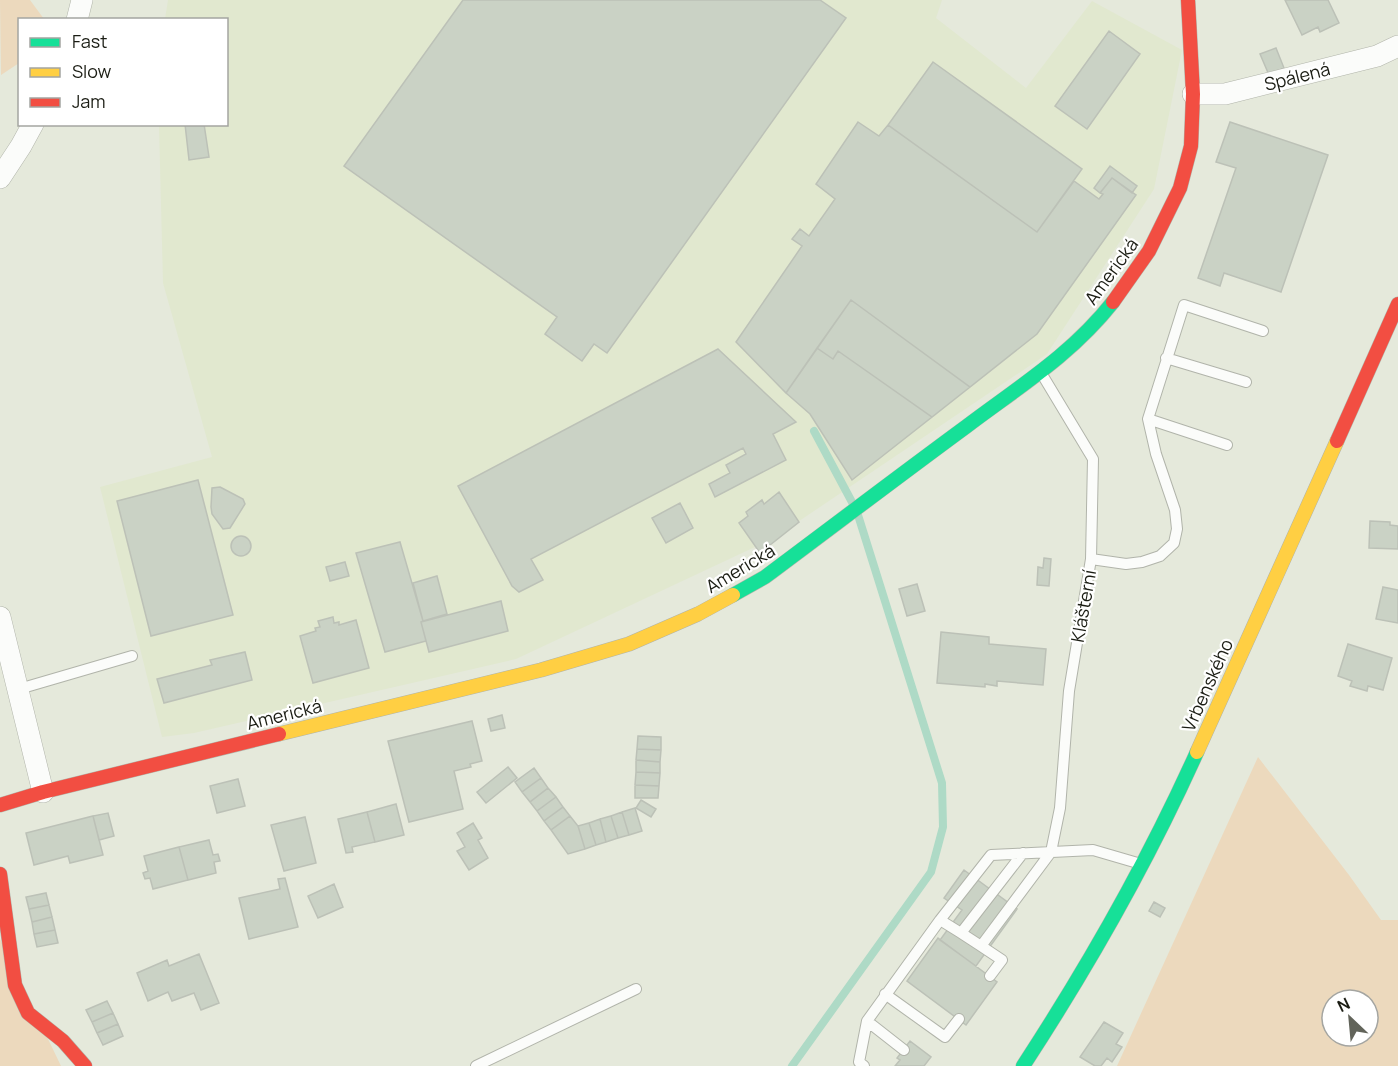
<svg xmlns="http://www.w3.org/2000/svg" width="1398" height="1066" font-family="Manrope,sans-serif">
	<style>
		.built { fill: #e1e8cf }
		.green { fill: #ecd9bd; fill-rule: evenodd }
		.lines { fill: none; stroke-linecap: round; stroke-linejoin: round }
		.stream { stroke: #aedac6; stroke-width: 8 }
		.building { fill: #cad2c5; stroke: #bcc1b7; stroke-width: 1.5 }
		.lane-casing { stroke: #b1b4aa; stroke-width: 12 }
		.street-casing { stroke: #b1b4aa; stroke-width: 22 }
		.fast-casing { stroke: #b1b4aa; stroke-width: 15 }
		.slow-casing { stroke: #b1b4aa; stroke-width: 15 }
		.jam-casing { stroke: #b1b4aa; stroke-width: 15 }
		.lane { stroke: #fbfcfa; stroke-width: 10 }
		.street { stroke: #fbfcfa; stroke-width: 21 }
		.fast { stroke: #16e098; stroke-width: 14 }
		.slow { stroke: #ffcf43; stroke-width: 14 }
		.jam { stroke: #f24e42; stroke-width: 14 }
		.labels { text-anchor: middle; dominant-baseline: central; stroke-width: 4.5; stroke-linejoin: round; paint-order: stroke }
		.street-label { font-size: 18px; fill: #1b1d14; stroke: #fff }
	</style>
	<rect width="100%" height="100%" fill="#e5e9db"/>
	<!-- built -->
	<path class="built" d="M168,0H942L936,18L1026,88L1092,1L1182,50L1154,189L1047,354L774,538L516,659L194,733L162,737L100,487L212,457L163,283L159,125L226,124V20L165,19Z"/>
	<!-- green -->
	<path class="green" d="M0,0H30L44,19L20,20L19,63L1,75Z
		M1258,757L1349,875L1381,920H1398V1066H1117ZM1332,1000H1368V1036H1332Z
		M0,939L61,1066H0Z"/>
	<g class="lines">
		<!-- stream -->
		<path class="stream" d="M814,431L853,504
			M792,1066L931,872L943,827L942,783L858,515"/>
	</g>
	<!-- building -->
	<path class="building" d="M463,0H820L846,18L607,353L594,344L582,361L545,334L557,317L344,166Z
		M1285,0H1328L1339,23L1320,32L1318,27L1302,35Z
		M1109,31L1140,54L1087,129L1055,106Z
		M1276,48L1284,68L1269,75L1260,54Z
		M933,62L1082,169L1037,232L888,125Z
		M858,122L879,136L888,125L1037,232L1074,181L1099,199L1103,194L1100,193L1112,178L1136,195L1037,334L970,387L851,300L786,393L736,342L802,246L792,239L800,229L809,236L835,199L816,184Z
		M1230,122L1328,155L1281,292L1224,273L1220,286L1198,278L1236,168L1216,162Z
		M185,124H204L209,157L189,160Z
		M1110,166L1137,186L1132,193L1112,178L1100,193L1094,188Z
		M851,300L970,387L932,417L838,351L833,359L817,348Z
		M817,348L833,359L838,351L932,417L852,480L810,414L786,393Z
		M718,349L796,422L773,434L786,460L715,497L709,484L730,473L726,465L746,454L743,448L531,559L543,580L519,592L512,586L458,486Z
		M198,480L233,615L151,636L117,501Z
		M220,487L243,499L245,504L230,528L223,529L212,514L211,507L212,488Z
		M779,492L799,522L760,553L739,523L748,516L746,512L762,500L764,504Z
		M680,503L693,528L666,543L652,518Z
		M1370,521L1390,522V525L1398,526V549L1369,548Z
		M231 546a10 10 0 1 1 20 0a10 10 0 1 1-20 0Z
		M400,542L423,621L421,622L426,641L385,652L356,553Z
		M1044,558L1051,559L1049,586L1037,585L1038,567L1043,568Z
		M345,562L349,576L330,581L326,567Z
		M437,576L447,614L423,621L413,583Z
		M917,584L925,611L907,616L899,589Z
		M1383,587L1398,590V623L1376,619Z
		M501,601L508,631L429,652L421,622Z
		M333,617L334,623L339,622V625L356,620L369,668L313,683L300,636L316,631L315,628L320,627L318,621Z
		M941,632L989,637V644L1046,649L1043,685L997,681V686L985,684V687L937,683Z
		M1348,644L1392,658L1383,690L1368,686L1367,691L1350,686L1352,681L1338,676Z
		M245,652L252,680L164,703L157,679L212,665L210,660Z
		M502,715L505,728L491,731L488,719Z
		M472,721L482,761L470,764L471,767L454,771L463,809L409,822L388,741Z
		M638,736L661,737V750L637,749Z
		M637,749L661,750L660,762L636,760Z
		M636,760L660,762V773L636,772Z
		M508,767L517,778L486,803L477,792Z
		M534,768L541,778L522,792L515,782Z
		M636,772L660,773L659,786L635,785Z
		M541,778L548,788L530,802L522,792Z
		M238,779L245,806L217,813L210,786Z
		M635,785L659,786L658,798H635Z
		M548,788L556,797L537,811L530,802Z
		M556,797L563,807L544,821L537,811Z
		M641,800L656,809L651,817L636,808Z
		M396,804L404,835L375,842L367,812Z
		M563,807L570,816L551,830L544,821Z
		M635,808L642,831L629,835L622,812Z
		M367,812L375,842L352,847L353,852L346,853L338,819Z
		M622,812L629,835L618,838L611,816Z
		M108,813L114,836L99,840L93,816Z
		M93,816L103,855L70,863L68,856L34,865L26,833Z
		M570,816L578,826L585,849L568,854L551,830Z
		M611,816L618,838L606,842L600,819Z
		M305,817L316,863L284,871L271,825Z
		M600,819L606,842L596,845L589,823Z
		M473,823L482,838L478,840L488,858L469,870L457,851L465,847L457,833Z
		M589,823L596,845L585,849L578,826Z
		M209,840L213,855L218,854L220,861L214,862L216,873L188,880L179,847Z
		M179,847L188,880L153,889L150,878L145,879L143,873L148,871L144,856Z
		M964,870L1017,909L976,966L940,940L962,910L944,898Z
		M285,878L298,927L249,939L239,898L280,889L278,879Z
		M334,884L343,907L318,918L308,896Z
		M46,893L49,905L29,909L26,897Z
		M1154,902L1165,908L1160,917L1149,911Z
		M49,905L52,917L32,922L29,909Z
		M52,917L55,930L34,934L32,922Z
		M55,930L58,943L37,947L34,934Z
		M938,938L997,982L966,1025L907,981Z
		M199,954L219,1003L201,1010L194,993L172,1001L168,992L148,1001L137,973L167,960L169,966Z
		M107,1001L113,1013L92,1022L86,1010Z
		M113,1013L118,1024L97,1033L92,1022Z
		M1104,1022L1123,1033L1116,1044L1122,1047L1112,1062L1107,1058L1101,1066H1095L1080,1057Z
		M118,1024L123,1036L103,1045L97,1033Z
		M910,1041L931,1057L924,1066H895L900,1060L897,1058Z"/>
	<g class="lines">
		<!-- lane casing -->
		<g class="lane-casing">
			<path id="lane" d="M1166,358L1246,382
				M1148,419L1227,445
				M1091,559L1126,564L1142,562L1160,556L1174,543L1177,529L1175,510L1156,454L1148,419L1184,305L1263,331
				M19,689L132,656
				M940,920L961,933L1023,853
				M961,933L981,946L1051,852L1060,808L1069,691L1091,559L1093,459L1043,376
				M981,946L1002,960L990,976
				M885,994L945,1037L959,1019
				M867,1021L904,1050
				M476,1066L636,989
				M864,1066L859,1062L867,1021L940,920L991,855L1093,850L1141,864"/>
		</g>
		<!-- street casing -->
		<g class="street-casing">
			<path id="street" d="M77,20L82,0
				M1193,94H1225L1377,56L1398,46
				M0,178L21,146L33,124
				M0,617L43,792"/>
		</g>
		<!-- fast casing -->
		<g class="fast-casing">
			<path id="fast" d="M733,595L765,577C832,527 899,476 967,426C1020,386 1071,355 1113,302
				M1023,1066C1089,965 1148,861 1197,752"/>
		</g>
		<!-- slow casing -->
		<g class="slow-casing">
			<path id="slow" d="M279,734L541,670L629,644L698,614L733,595
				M1197,752L1337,441"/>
		</g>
		<!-- jam casing -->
		<g class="jam-casing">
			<path id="jam" d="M1113,302L1149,251L1180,188L1191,146L1193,94L1188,0
				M1337,441L1398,304
				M0,805L43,792L279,734
				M0,874L15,985L28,1013L63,1041L85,1066"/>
		</g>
		<!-- lane -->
		<use href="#lane" class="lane"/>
		<!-- street -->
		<use href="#street" class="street"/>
		<!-- fast -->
		<use href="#fast" class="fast"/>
		<!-- slow -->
		<use href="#slow" class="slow"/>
		<!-- jam -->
		<use href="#jam" class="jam"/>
	</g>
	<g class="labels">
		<!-- street labels -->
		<g class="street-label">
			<text transform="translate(1297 76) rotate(-14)">Spálená</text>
			<text transform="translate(1111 271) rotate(-54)">Americká</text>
			<text transform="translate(740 568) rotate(-31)">Americká</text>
			<text transform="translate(1083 606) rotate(-80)">Klášterní</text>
			<text transform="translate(1207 685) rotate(-66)">Vrbenského</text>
			<text transform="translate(284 714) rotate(-14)">Americká</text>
		</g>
	</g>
	<!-- legend -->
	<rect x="18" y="18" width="210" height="108" fill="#ffffff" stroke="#a4a5a1" stroke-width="1.5"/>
	<rect x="30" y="38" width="30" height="9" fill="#16e098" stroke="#a4a5a1" stroke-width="1.5"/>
	<text x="72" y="48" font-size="18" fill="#1b1d14">Fast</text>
	<rect x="30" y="68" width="30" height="9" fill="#ffcf43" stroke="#a4a5a1" stroke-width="1.5"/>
	<text x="72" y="78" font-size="18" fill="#1b1d14">Slow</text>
	<rect x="30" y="98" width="30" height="9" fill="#f24e42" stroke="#a4a5a1" stroke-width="1.5"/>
	<text x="72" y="108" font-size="18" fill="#1b1d14">Jam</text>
	<!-- north arrow -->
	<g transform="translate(1350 1018) rotate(334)"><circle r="28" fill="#ffffff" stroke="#a4a5a1" stroke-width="1.5"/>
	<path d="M0-4.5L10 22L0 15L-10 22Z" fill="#62645a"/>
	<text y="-9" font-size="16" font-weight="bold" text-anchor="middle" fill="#1b1d14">N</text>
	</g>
</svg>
